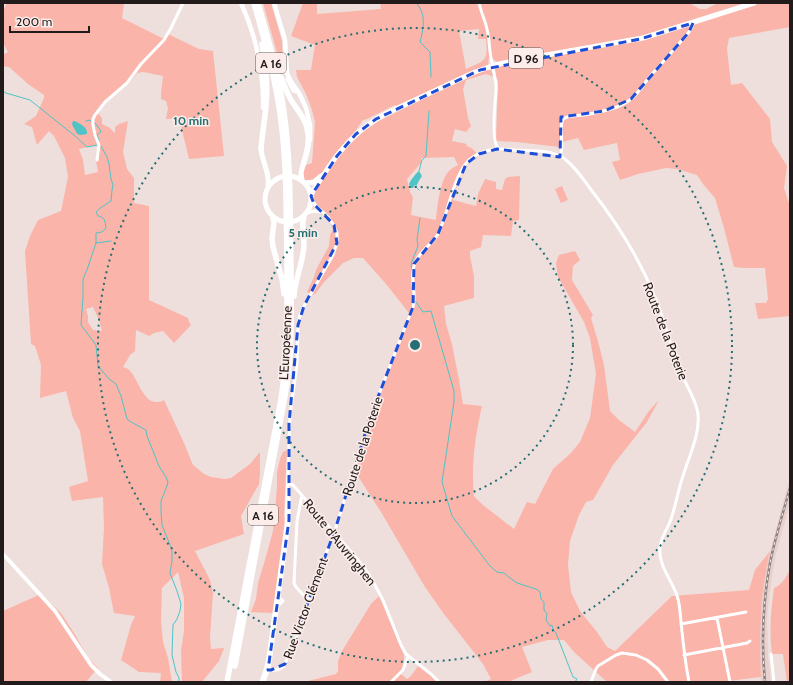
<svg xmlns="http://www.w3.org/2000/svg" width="793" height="685" font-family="Cabin,sans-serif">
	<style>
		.built { fill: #e8d0cc }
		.green { fill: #fab4a9; fill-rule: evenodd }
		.water { fill: #4fc3c7 }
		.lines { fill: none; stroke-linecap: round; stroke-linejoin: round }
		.stream { stroke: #4fc3c7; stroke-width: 1 }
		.minor { stroke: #fff; stroke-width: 3 }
		.tertiary { stroke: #fff; stroke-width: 4 }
		.secondary { stroke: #fff; stroke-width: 4.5 }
		.primary { stroke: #fff; stroke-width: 5 }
		.motorway { stroke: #fff; stroke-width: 5.5 }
		.rail-casing { stroke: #8d8382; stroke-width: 2.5 }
		.rail { stroke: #fcedea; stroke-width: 1; stroke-dasharray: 3; stroke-linecap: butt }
		.marked { fill: none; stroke: #1d4ed8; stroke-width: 3; stroke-dasharray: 8 5; stroke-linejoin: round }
		.ring { fill: none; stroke: #246f72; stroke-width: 2; stroke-dasharray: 2 4 }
		.labels { text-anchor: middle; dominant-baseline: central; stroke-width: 3; stroke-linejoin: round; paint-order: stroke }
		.shield { fill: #fcedea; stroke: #635b59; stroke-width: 1 }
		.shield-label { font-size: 12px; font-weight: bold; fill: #211c1b }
		.street-label { font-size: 13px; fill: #211c1b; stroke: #fcedea }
		.centre { fill: #246f72; stroke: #fcedea; stroke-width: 2 }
		.ring-label { font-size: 12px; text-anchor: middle; font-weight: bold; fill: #246f72; stroke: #fcedea; stroke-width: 3; stroke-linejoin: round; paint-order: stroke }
	</style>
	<rect width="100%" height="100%" fill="#eedfdd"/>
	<!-- built -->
	<path class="built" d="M790,477V503L775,558L769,598L767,620L768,655L771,682H761L759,647L760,618L765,571Z"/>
	<!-- green -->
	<path class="green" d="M7,3H124L122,18L164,39L168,34L199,49L213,51L224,156L189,159L179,118L166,119L168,108L166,101L161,99V94L163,76L143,72L137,73L129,83L118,90L97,112L102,118V124L110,128L115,133V127L119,124L128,121L123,152L127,169L134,178V203L149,206V300L188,318L189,322L191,325L174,343L163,331L154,333L149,336L136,330L135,351L130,355L123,367C126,368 129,369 131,372C138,380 144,404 158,402C160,402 162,401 164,400L184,443L193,465L204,474L211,477L225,479L231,478L250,464L260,452V474L259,484L241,516L244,534L195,551L210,580L213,593L210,638L211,649L224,648L219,661L202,682H182L181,651L184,631V598L178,572L162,588L161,620L163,642L168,658L172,682H160L161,673L139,672L121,660L131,625L135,616L114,613L109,588L102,564L104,528L103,497L72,501L69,487L88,481L80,431L73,418L66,391L40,398L41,365L35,346L31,344L25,251L30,236L38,220L61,211L68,177L65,158L54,136L49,131L37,145L32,127L24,124L36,116L44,98V95L28,84L9,67L3,66V55L8,52L3,43V9H4ZM97,144L98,150L96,161L98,172L85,175L83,160L79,149L96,145ZM93,307L99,320L102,331L93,330L88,322V316L86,309Z
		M263,3H271L282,41L283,71L281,67Z
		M303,3H317V14L381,9L380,3H689L700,9H706L718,3H748L645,35L497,62L493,59L489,57L488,65L465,74L397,106L395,105L367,119L363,120C356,131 347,140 339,150C333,157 329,166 322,173C318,177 313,181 306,181C302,176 303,171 306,165L312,163L315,122L312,110L306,94L297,77L296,70H311L315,45L291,36ZM479,29L478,39H486C488,61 486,60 466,69L459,31Z
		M761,3H790V27L729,38L727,49L731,85L742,83L770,119L772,142L787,166L784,188L790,206V316L758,319L755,303H766L768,299L765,268H745L734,267L724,228L715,198L703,184L697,175L677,169L666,168L638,174L620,180L612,162L620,160L617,143L584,150L578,138L563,142V147H559L517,142L496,141L498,82L497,78L486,74L466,80L463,89L468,118L471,126L466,132L455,129L452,141L467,144L466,146C473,148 475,150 478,157C462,163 457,185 453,200L476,206L478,194L485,179L496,182V189L502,190L505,179L508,177L520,176L519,220L513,221L511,236L483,235L481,247L470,251V256L474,276V298L444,306L446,324L452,344L459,380L463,404L482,406C475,436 471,466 474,496L483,505L514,529L527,502L535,504L553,469L571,453L580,442L590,418L596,374L590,338L584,322L558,277L556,263L559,255L575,251L580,260L573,266L572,280L593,315L591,318L599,345L604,365L610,411L619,420L635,432L649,411L659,400L647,422L613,465L593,500L586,502L579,515L570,541L568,565L571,592L580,611L597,632L607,647L615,651L672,596L749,590L755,570L770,551C760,593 759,634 761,677L728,681V682H607L574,652L564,640H548L522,647L532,672L508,682H484L491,679L483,664L444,614L425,587L381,512L354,470L371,415L409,313L386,284L363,258H354L343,263L324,282L316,293L313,295L307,292L313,279L317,268L329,246L330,235L333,229L330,222L324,217L327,213C319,208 312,201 314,192L338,158L359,134L379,121L481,70H491L493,73L496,74L495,69L497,67L511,63L514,64L655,37ZM454,157L458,165C455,167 452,168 450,170C440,178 437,208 436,220L411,215L413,197L410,192L407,179L421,163V158Z
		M562,186L568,200L561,203L555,189Z
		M287,450C286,472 285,494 284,517L286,518L273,613L251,612L256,599L258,583L265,560L273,531L277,487V472L280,459L283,452Z
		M790,570V682H787L783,654H772C769,630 771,611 774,588C782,585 786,577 790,570Z
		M41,594L61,613L74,633L89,659L98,668L86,682H3V611Z
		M379,596L404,655V660L401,674L407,679L411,676L418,666L431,676L437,682H304L336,674L338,671V661L342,651L371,604Z"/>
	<!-- water -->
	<path class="water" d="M73,121H75C80,124 88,127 87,134L81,135L77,134C76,130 73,128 72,124Z
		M419,171L422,176C420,179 418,182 417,185H415L413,188H411L409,184C410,181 416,173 419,171Z"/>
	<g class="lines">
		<!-- stream -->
		<path class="stream" d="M417,4C427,15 423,30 420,42L430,52L431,77
			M3,91L6,93L30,100L75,136L87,147L98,145
			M86,121L90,120L92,122L95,123L101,131V132L97,135L99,140
			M101,146L107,157L109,164L111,179L113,185L112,190L111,201L99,209L96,212L98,216C105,217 105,221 106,228L102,232L96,233V243L87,270L83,279V297L81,325L96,345L98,366L109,379L116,384L121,396L127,419L131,422L146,430L147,436L159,466L166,477L168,482L167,486L161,501V512L162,525L172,550V561L170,573L177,591L181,604L180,611L177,619L173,625L172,655L176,672L179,678V682
			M419,171L422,160L426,156L429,111
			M416,184V187L419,190
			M96,243L111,241
			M412,270L411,264L418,246L417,240L420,218
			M416,302L423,312L431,311L454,391V402L442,482L452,516L490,566L497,572L504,573L510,578L517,583L536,589L540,592L541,599L544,602V610L547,614L546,620L550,626L552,625L553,630L556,633L573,677L577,679L575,682"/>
		<!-- minor -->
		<path class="minor" d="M479,3C481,12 485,20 487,29C490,41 489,52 492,63C493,72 497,81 496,91C495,102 491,141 498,148
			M287,79L293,91L296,92L298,91
			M560,157C565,144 558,129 563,119C569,115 577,116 584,115C595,113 606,111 617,107C637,99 639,89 652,74C665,60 677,46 689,32L692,27L693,23
			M97,160L99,145L95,135L93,125V119L95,115L105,102L127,83L141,64L164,40L171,28L183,3
			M307,213L314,211L320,212
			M288,483L293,485L359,561L370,576L383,600L401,645L406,654L431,674L439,682
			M302,496L301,500L297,521L294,583L296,587L307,599L309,600
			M278,606L283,601L281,599H278
			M717,618L730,682
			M681,624L746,612
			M771,654L774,682
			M684,655L747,643L750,641
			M266,669C272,671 278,671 284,666L298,633L311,593L335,530L371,415L413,307C417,293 409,277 415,263C419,251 432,245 438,234C448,214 453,177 468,161C474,155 486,150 495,149C501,148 508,150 514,150C529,151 548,149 562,157C574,165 583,179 592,191C617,223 640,260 655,297C665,320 670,345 679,369C685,384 696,398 698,414C700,435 689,456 683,476C678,490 676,505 671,519C668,528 661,537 660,547C658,564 670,578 676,593C680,601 680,613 681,622C683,642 685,662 689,682
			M261,682L266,667L268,657L286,525L290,415L297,364L298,327L300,315L304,306L333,255L337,243V233L333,224L328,217L316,206L311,199
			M264,682L269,668L271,656L289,524V498
			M391,682L403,670L408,657
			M591,682L596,669L598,666L616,655L622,653L636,655L647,660L658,669L668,682"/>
		<!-- tertiary -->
		<path class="tertiary" d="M3,554L55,611L91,665L100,674L111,682"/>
		<!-- secondary -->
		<path class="secondary" d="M241,3C256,36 264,71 263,108
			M274,3L285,40L287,73L290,80L299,93L306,108L310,125V140"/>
		<!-- primary -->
		<path class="primary" d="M261,149C262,161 270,173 268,186
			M265 199a23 23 0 1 1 46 0a23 23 0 1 1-46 0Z
			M302,181L301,173L303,165
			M305,183L314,182L321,176
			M311,196C313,189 318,184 322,177C339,150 358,128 387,113L475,72L495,65L512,61L643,38L754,3"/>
		<!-- motorway -->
		<path class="motorway" d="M281,77C284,85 287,93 291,100C298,111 307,120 308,134C310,144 306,155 303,165
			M261,149C262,134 265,120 266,105C268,84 266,64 262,44
			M273,217L274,223L272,238L273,247L282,279L284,294
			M294,296C295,278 304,261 304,243C304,234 301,225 304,216
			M235,666L285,396C287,383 289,370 290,356C292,326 291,296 291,266C290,214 291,163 284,112C279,75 268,39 258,3
			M227,682L281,399C288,353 287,309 287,263C286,215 287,168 281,121C276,80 265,42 254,3"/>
		<!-- rail casing -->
		<g class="rail-casing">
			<path id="rail" d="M765,682C761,642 763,602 770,563C775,538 783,513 790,488"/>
		</g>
		<!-- rail -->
		<use href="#rail" class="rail"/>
	</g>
	<!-- marked area -->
	<path class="marked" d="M693,23L689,32L631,99L604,111L561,117L560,157L497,149L479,154L466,164L438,234L414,264L413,307L371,415L335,530L285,664L271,670H268L289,520V424L298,325L304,306L337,243L334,225L314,204L311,196L337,156L356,134L376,119L480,70L640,39Z"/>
	<!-- distance rings -->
	<g class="ring">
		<circle cx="415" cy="345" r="158"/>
		<circle cx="415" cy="345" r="317"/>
	</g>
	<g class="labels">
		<!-- shield labels -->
		<g class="shield">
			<rect x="509" y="48" width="34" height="20" rx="3"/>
			<rect x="256" y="53" width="30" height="20" rx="3"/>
			<rect x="248" y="505" width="30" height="20" rx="3"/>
		</g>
		<g class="shield-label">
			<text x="526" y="58">D 96</text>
			<text x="271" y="63">A 16</text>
			<text x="263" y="515">A 16</text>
		</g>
		<!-- street labels -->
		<g class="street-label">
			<text transform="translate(666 331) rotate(69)">Route de la Poterie</text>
			<text transform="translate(285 343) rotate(-87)">L'Européenne</text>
			<text transform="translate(362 446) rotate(-72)">Route de la Poterie</text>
			<text transform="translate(340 542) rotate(51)">Route d'Auvringhen</text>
			<text transform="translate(305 608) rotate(-70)">Rue Victor Clément</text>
		</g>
	</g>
	<circle cx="415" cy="345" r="6" class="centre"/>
	<g class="ring-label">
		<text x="191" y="125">10 min</text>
		<text x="303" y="237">5 min</text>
	</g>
	<!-- border -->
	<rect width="793" height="685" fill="none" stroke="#211c1b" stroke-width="8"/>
	<!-- scale -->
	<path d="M10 26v6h79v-6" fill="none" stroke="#211c1b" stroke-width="2"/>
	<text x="16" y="26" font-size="12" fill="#211c1b" stroke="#fcedea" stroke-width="3" paint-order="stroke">200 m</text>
</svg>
